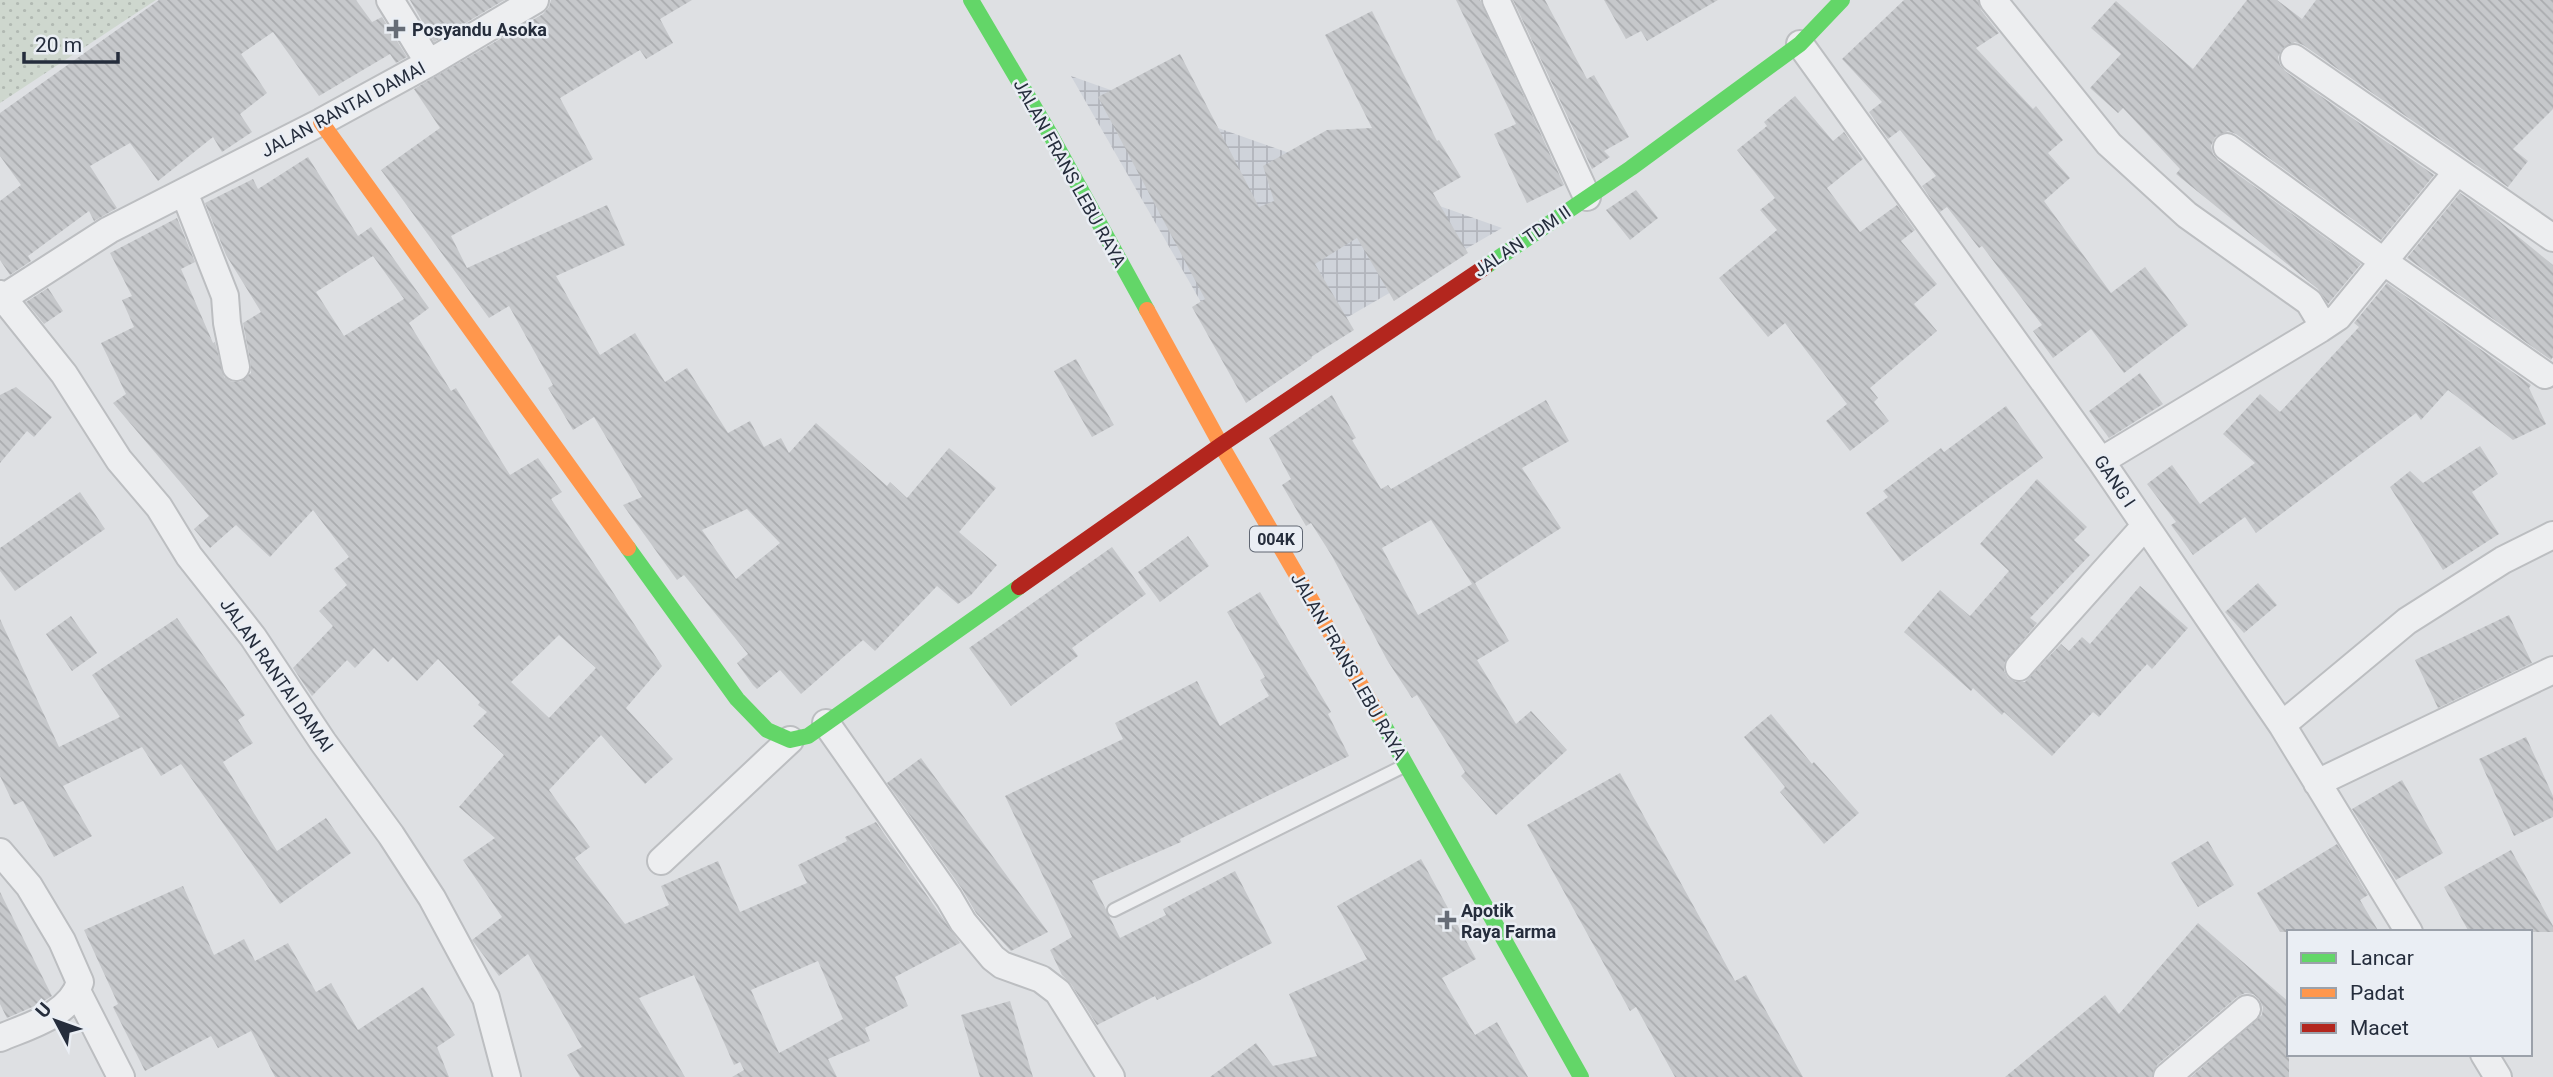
<svg xmlns="http://www.w3.org/2000/svg" width="2553" height="1077" font-family="Roboto,sans-serif">
	<style>
		.industrial { fill: url(#industrial-grid) }
		.grass { fill: url(#grass-dots) }
		.building { fill: url(#building-back-hatch); fill-rule: evenodd }
		.lines { fill: none; stroke-linecap: round; stroke-linejoin: round }
		.lane-casing { stroke: #bcbec1; stroke-width: 16 }
		.street-casing { stroke: #bcbec1; stroke-width: 30 }
		.lane { stroke: #edeef0; stroke-width: 12 }
		.street { stroke: #edeef0; stroke-width: 26 }
		.fast { stroke: #63d668; stroke-width: 16 }
		.slow { stroke: #ff974d; stroke-width: 16 }
		.jam { stroke: #b3261e; stroke-width: 16 }
		.poi-dot { fill: #666c76; stroke: #eaeef4; stroke-width: 2.5 }
		.labels { text-anchor: middle; dominant-baseline: central; stroke-width: 5; stroke-linejoin: round; paint-order: stroke }
		.shield { fill: #eaeef4; stroke: #606773; stroke-width: 2 }
		.shield-label { font-size: 16px; font-weight: bold; fill: #252d3c }
		.poi-label { font-size: 18px; font-weight: bold; fill: #252d3c; stroke: #eaeef4; text-anchor: start }
		.street-label { font-size: 18px; fill: #252d3c; stroke: #eaeef4 }
	</style>
	<defs>
		<pattern id="industrial-grid" width="8" height="8" patternUnits="userSpaceOnUse" patternTransform="scale(1.75)"><rect width="8" height="8" fill="#cfd3da"/><path d="M0 4h8M4 0v8" fill="none" stroke="#b2b5bc"/></pattern>
		<pattern id="grass-dots" width="8" height="8" patternUnits="userSpaceOnUse" patternTransform="scale(1.75)"><rect width="8" height="8" fill="#ced7ce"/><path d="M2 2h.1M6 6h.1" fill="none" stroke="#b1b9b2" stroke-width="1.8" stroke-linecap="round"/></pattern>
		<pattern id="building-back-hatch" width="6" height="6" patternUnits="userSpaceOnUse" patternTransform="scale(1.75)"><rect width="6" height="6" fill="#c6c8cb"/><path d="M-1 5l2 2M0 0l6 6M5-1l2 2" fill="none" stroke="#aaacaf"/></pattern>
	</defs>
	<rect width="100%" height="100%" fill="#dee0e3"/>
	<!-- industrial -->
	<path class="industrial" d="M1071,76L1502,228L1244,377Z"/>
	<!-- grass -->
	<path class="grass" d="M0,0H156L0,103Z"/>
	<!-- building -->
	<path class="building" d="M159,0H356L372,22L382,17L407,57L396,63L390,54L319,96L273,32L241,54L267,93L240,114L252,132L222,152L213,137L158,181L130,143L90,166L117,208L94,221L89,211L28,256L31,261L10,275L0,260V201L21,185L0,156V113Z
		M410,0H504L434,42Z
		M551,0H692L660,19L673,43L646,59L640,50L560,98L593,159L451,236L467,268L607,205L625,245L556,276L600,355L635,333L665,382L687,368L728,433L750,421L764,447L781,438L789,453L816,423L887,486L890,482L907,498L949,448L996,488L959,532L997,565L971,595L958,604L937,586L875,651L863,640L801,694L780,670L757,689L753,685L737,663L748,654L684,575L677,580L623,505L642,497L594,417L573,430L548,388L553,385L509,306L489,318L381,170L440,128L414,89L543,14L549,7ZM747,509L780,543L736,579L702,530Z
		M1456,0H1480L1564,185L1527,203L1494,134L1516,124Z
		M1513,0H1545L1587,79L1594,75L1629,137L1604,151L1610,157L1592,169Z
		M1604,0H1718L1647,41L1641,31L1626,39Z
		M1904,0H1978L1981,10L1999,33L1976,48L2033,109L2036,106L2063,140L2048,153L2070,178L2044,201L2111,293L2145,267L2188,325L2124,373L2091,329L2053,358L2033,331L2042,325L1982,246L1979,248L1947,207L1940,212L1922,186L1936,176L1900,130L1888,139L1869,112L1882,102L1842,59Z
		M2247,0H2277L2302,19L2316,0H2553V109L2513,149L2528,161L2508,187L2303,45L2295,42L2282,49L2278,57L2280,65L2285,71L2434,175L2381,240L2236,134L2228,131L2215,137L2211,146L2213,154L2218,160L2361,264L2328,304L2318,289L2176,174L2180,169L2123,108L2118,113L2090,88L2121,54L2091,28L2116,1L2193,69Z
		M1372,11L1437,141L1439,140L1461,177L1433,193L1468,253L1394,301L1357,238L1315,264L1354,330L1311,357L1312,358L1246,403L1192,307L1205,299L1098,97L1180,54L1259,207L1274,201L1263,166L1327,130L1372,128L1325,35Z
		M1795,96L1833,141L1844,132L1863,159L1827,188L1860,232L1897,205L1915,230L1901,241L1937,284L1914,304L1937,331L1870,388L1878,398L1874,402L1889,421L1850,451L1826,421L1847,404L1785,323L1768,337L1719,278L1777,230L1760,210L1775,198L1737,150L1767,126L1764,122Z
		M308,157L358,236L371,227L429,308L409,323L451,391L456,388L510,475L538,458L562,492L551,499L662,666L626,708L673,759L645,784L601,735L549,790L590,847L575,858L625,924L669,905L661,886L718,861L740,912L807,883L798,865L847,841L845,837L876,822L960,943L895,977L908,1006L865,1028L870,1041L828,1059L837,1077H732L744,1070L740,1062L734,1065L694,975L639,998L685,1077H580L567,1055L582,1047L528,954L499,976L472,940L502,917L463,860L495,838L459,807L504,755L473,726L487,712L478,705L480,702L438,659L417,681L393,657L388,662L374,648L355,668L347,660L312,696L293,668L333,626L319,611L347,585L334,569L349,557L313,510L270,557L236,525L210,548L194,529L209,516L113,403L126,394L101,343L134,327L122,300L132,296L110,253L177,218L195,262L181,269L213,343L215,342L224,377L232,382H240L251,373V365L243,323L261,312L226,255L205,203L253,179L258,189ZM373,256L404,299L344,336L316,292ZM559,635L596,668L549,718L511,682ZM818,961L843,1019L779,1053L751,990Z
		M1636,190L1658,218L1630,240L1606,210Z
		M2460,193L2488,212L2553,265V357L2551,360L2407,258Z
		M2387,283L2531,385L2529,388L2546,424L2513,440L2448,390L2421,420L2416,413L2256,533L2245,517L2193,555L2171,525L2176,522L2147,484L2172,465L2200,504L2255,463L2223,434L2260,394L2280,412L2359,327L2354,323Z
		M48,288L63,311L44,324L26,302Z
		M1076,359L1114,425L1092,437L1054,371Z
		M2140,373L2163,404L2109,438L2089,411Z
		M16,387L52,417L34,437L27,431L0,463V395Z
		M1332,395L1356,438L1352,440L1381,489L1388,485L1391,489L1546,400L1569,441L1522,468L1561,528L1475,583L1509,641L1477,660L1516,724L1531,711L1567,750L1496,815L1461,776L1465,772L1417,695L1412,698L1387,660L1332,556L1311,523L1306,526L1282,485L1291,479L1269,438ZM1431,520L1472,584L1418,615L1382,548Z
		M2006,406L2043,458L1902,562L1866,513L1888,497L1883,491L1941,448L1944,452Z
		M2480,446L2498,474L2472,492L2499,534L2443,570L2390,487L2410,471L2423,483Z
		M2037,479L2087,527L2074,540L2090,555L2030,618L2037,623L2004,663V671L2008,678L2016,682H2025L2061,644L2069,651L2082,637L2090,644L2140,586L2188,628L2152,669L2147,664L2099,717L2093,712L2052,756L2004,712L2002,715L1973,688L1971,691L1904,632L1940,590L1970,616L2009,571L1980,544Z
		M80,492L105,529L15,591L0,571V548Z
		M1188,536L1209,566L1160,602L1138,572Z
		M1112,547L1146,594L1072,648L1078,656L1011,706L969,648Z
		M2258,583L2277,605L2244,633L2225,612Z
		M1260,592L1331,712L1328,714L1349,756L1180,839L1181,842L1092,881L1120,938L1166,915L1163,909L1235,871L1272,943L1200,980L1157,1000L1155,996L1097,1025L1071,984L1062,975L1050,950L1072,937L1005,796L1123,739L1115,723L1197,681L1220,726L1269,696L1260,680L1265,677L1227,612Z
		M2509,615L2532,663L2438,708L2415,660Z
		M71,616L97,653L72,671L46,634Z
		M177,618L245,715L238,720L253,743L223,762L277,851L326,818L351,853L280,904L181,764L161,776L142,747L63,786L92,836L54,857L23,801L14,805L0,776V619L59,747L120,717L92,675Z
		M1771,714L1812,764L1814,762L1859,813L1824,844L1780,792L1785,787L1744,737Z
		M2526,737L2553,796V817L2514,836L2479,759Z
		M921,758L1048,932L1011,951L976,913L962,889L887,783Z
		M1620,773L1735,981L1746,975L1803,1077H1675L1636,1007L1630,1011L1527,825Z
		M2402,780L2443,853L2396,880L2352,809Z
		M2208,841L2234,885L2198,907L2171,863Z
		M2337,844L2368,895L2360,900L2379,932H2280L2257,893Z
		M2511,850L2553,926V932H2469L2444,887Z
		M1421,859L1476,959L1442,978L1475,1035L1497,1022L1528,1077H1210L1256,1043L1273,1066L1317,1056L1289,994L1367,959L1337,906Z
		M183,886L214,955L244,939L255,961L288,943L316,992L331,983L358,1030L423,987L455,1035L437,1047L449,1077H275L251,1031L218,1048L211,1036L145,1071L113,1007L118,1004L84,930Z
		M0,892L52,996L39,1004L7,1018L0,1004Z
		M2198,923L2289,1002V1077H2191L2262,1015L2263,1007L2259,999L2253,994L2245,993L2237,997L2157,1065L2152,1077H2005L2105,995L2119,1014Z
		M1010,1001L1033,1077H980L961,1015Z"/>
	<g class="lines">
		<!-- lane casing -->
		<g class="lane-casing">
			<path id="lane" d="M1114,910L1402,767"/>
		</g>
		<!-- street casing -->
		<g class="street-casing">
			<path id="street" d="M390,0L429,63
				M1496,0L1587,197
				M1993,0L2109,144L2187,215L2309,302L2318,317L2320,329L2101,461
				M1800,44L2101,461L2282,725L2409,932
				M2294,58L2553,238
				M2227,147L2383,261L2545,375
				M184,192L225,296L227,323L236,367
				M0,294L64,374L119,460L159,507L189,556L253,637L323,742L391,835L432,898L486,998L507,1077
				M3,298L109,230L321,122L429,63L535,0
				M2320,329L2338,317L2457,172
				M2019,667L2145,526
				M826,723L949,898L963,922L993,958L1002,965L1041,979L1058,992L1111,1077
				M2282,725L2407,621L2503,560L2553,535
				M2317,783L2553,670
				M0,852L29,886L62,941L80,982C71,1015 28,1026 0,1038
				M661,861L790,740
				M77,991L121,1077
				M2484,1054L2498,1077
				M2167,1077L2247,1009"/>
		</g>
		<!-- lane -->
		<use href="#lane" class="lane"/>
		<!-- street -->
		<use href="#street" class="street"/>
		<!-- fast -->
		<path class="fast" d="M971,0L1050,134L1147,310
			M1485,267L1631,168L1800,44L1842,0
			M628,548L737,699L767,730L790,740L808,736L1019,587
			M1377,713L1581,1077"/>
		<!-- slow -->
		<path class="slow" d="M321,122L628,548
			M1147,310L1221,445L1377,713"/>
		<!-- jam -->
		<path class="jam" d="M1019,587L1221,445L1485,267"/>
	</g>
	<!-- markers -->
	<g class="poi-dot">
		<path d="M392.5 18.5h7v7h7v7h-7v7h-7v-7h-7v-7h7z"/>
		<path d="M1443.5 909.5h7v7h7v7h-7v7h-7v-7h-7v-7h7z"/>
	</g>
	<g class="labels">
		<!-- shield labels -->
		<rect class="shield" x="1250" y="526.5" width="52" height="25" rx="5"/>
		<g class="shield-label">
			<text x="1276" y="539">004K</text>
		</g>
		<!-- poi labels -->
		<g class="poi-label">
			<text x="412" y="29">Posyandu Asoka</text>
			<text x="1461" y="910">Apotik<tspan x="1461" dy="21">Raya Farma</tspan></text>
		</g>
		<!-- street labels -->
		<g class="street-label">
			<text transform="translate(343 109) rotate(-28)">JALAN RANTAI DAMAI</text>
			<text transform="translate(1070 173) rotate(61)">JALAN FRANS LEBU RAYA</text>
			<text transform="translate(1522 241) rotate(-34)">JALAN TDM II</text>
			<text transform="translate(2115 481) rotate(56)">GANG I</text>
			<text transform="translate(1349 666) rotate(60)">JALAN FRANS LEBU RAYA</text>
			<text transform="translate(277 675) rotate(55)">JALAN RANTAI DAMAI</text>
		</g>
	</g>
	<!-- legend -->
	<rect x="2287" y="930" width="245" height="126" fill="#eaeef4" stroke="#9ba1aa" stroke-width="2"/>
	<rect x="2301" y="953" width="35" height="10" fill="#63d668" stroke="#9ba1aa" stroke-width="2"/>
	<text x="2350" y="965" font-size="21" fill="#252d3c">Lancar</text>
	<rect x="2301" y="988" width="35" height="10" fill="#ff974d" stroke="#9ba1aa" stroke-width="2"/>
	<text x="2350" y="1000" font-size="21" fill="#252d3c">Padat</text>
	<rect x="2301" y="1023" width="35" height="10" fill="#b3261e" stroke="#9ba1aa" stroke-width="2"/>
	<text x="2350" y="1035" font-size="21" fill="#252d3c">Macet</text>
	<!-- north arrow -->
	<g transform="translate(56 1021) rotate(311)" stroke="#eaeef4" stroke-width="5" paint-order="stroke">
	<path d="M0-5L12 26L0 18L-12 26Z" fill="#252d3c"/>
	<text y="-10" font-size="19" font-weight="bold" text-anchor="middle" fill="#252d3c">U</text>
	</g>
	<!-- scale -->
	<path d="M24 52v10h94v-10" fill="none" stroke="#252d3c" stroke-width="3.5"/>
	<text x="35" y="52" font-size="21" fill="#252d3c" stroke="#eaeef4" stroke-width="5" paint-order="stroke">20 m</text>
</svg>
